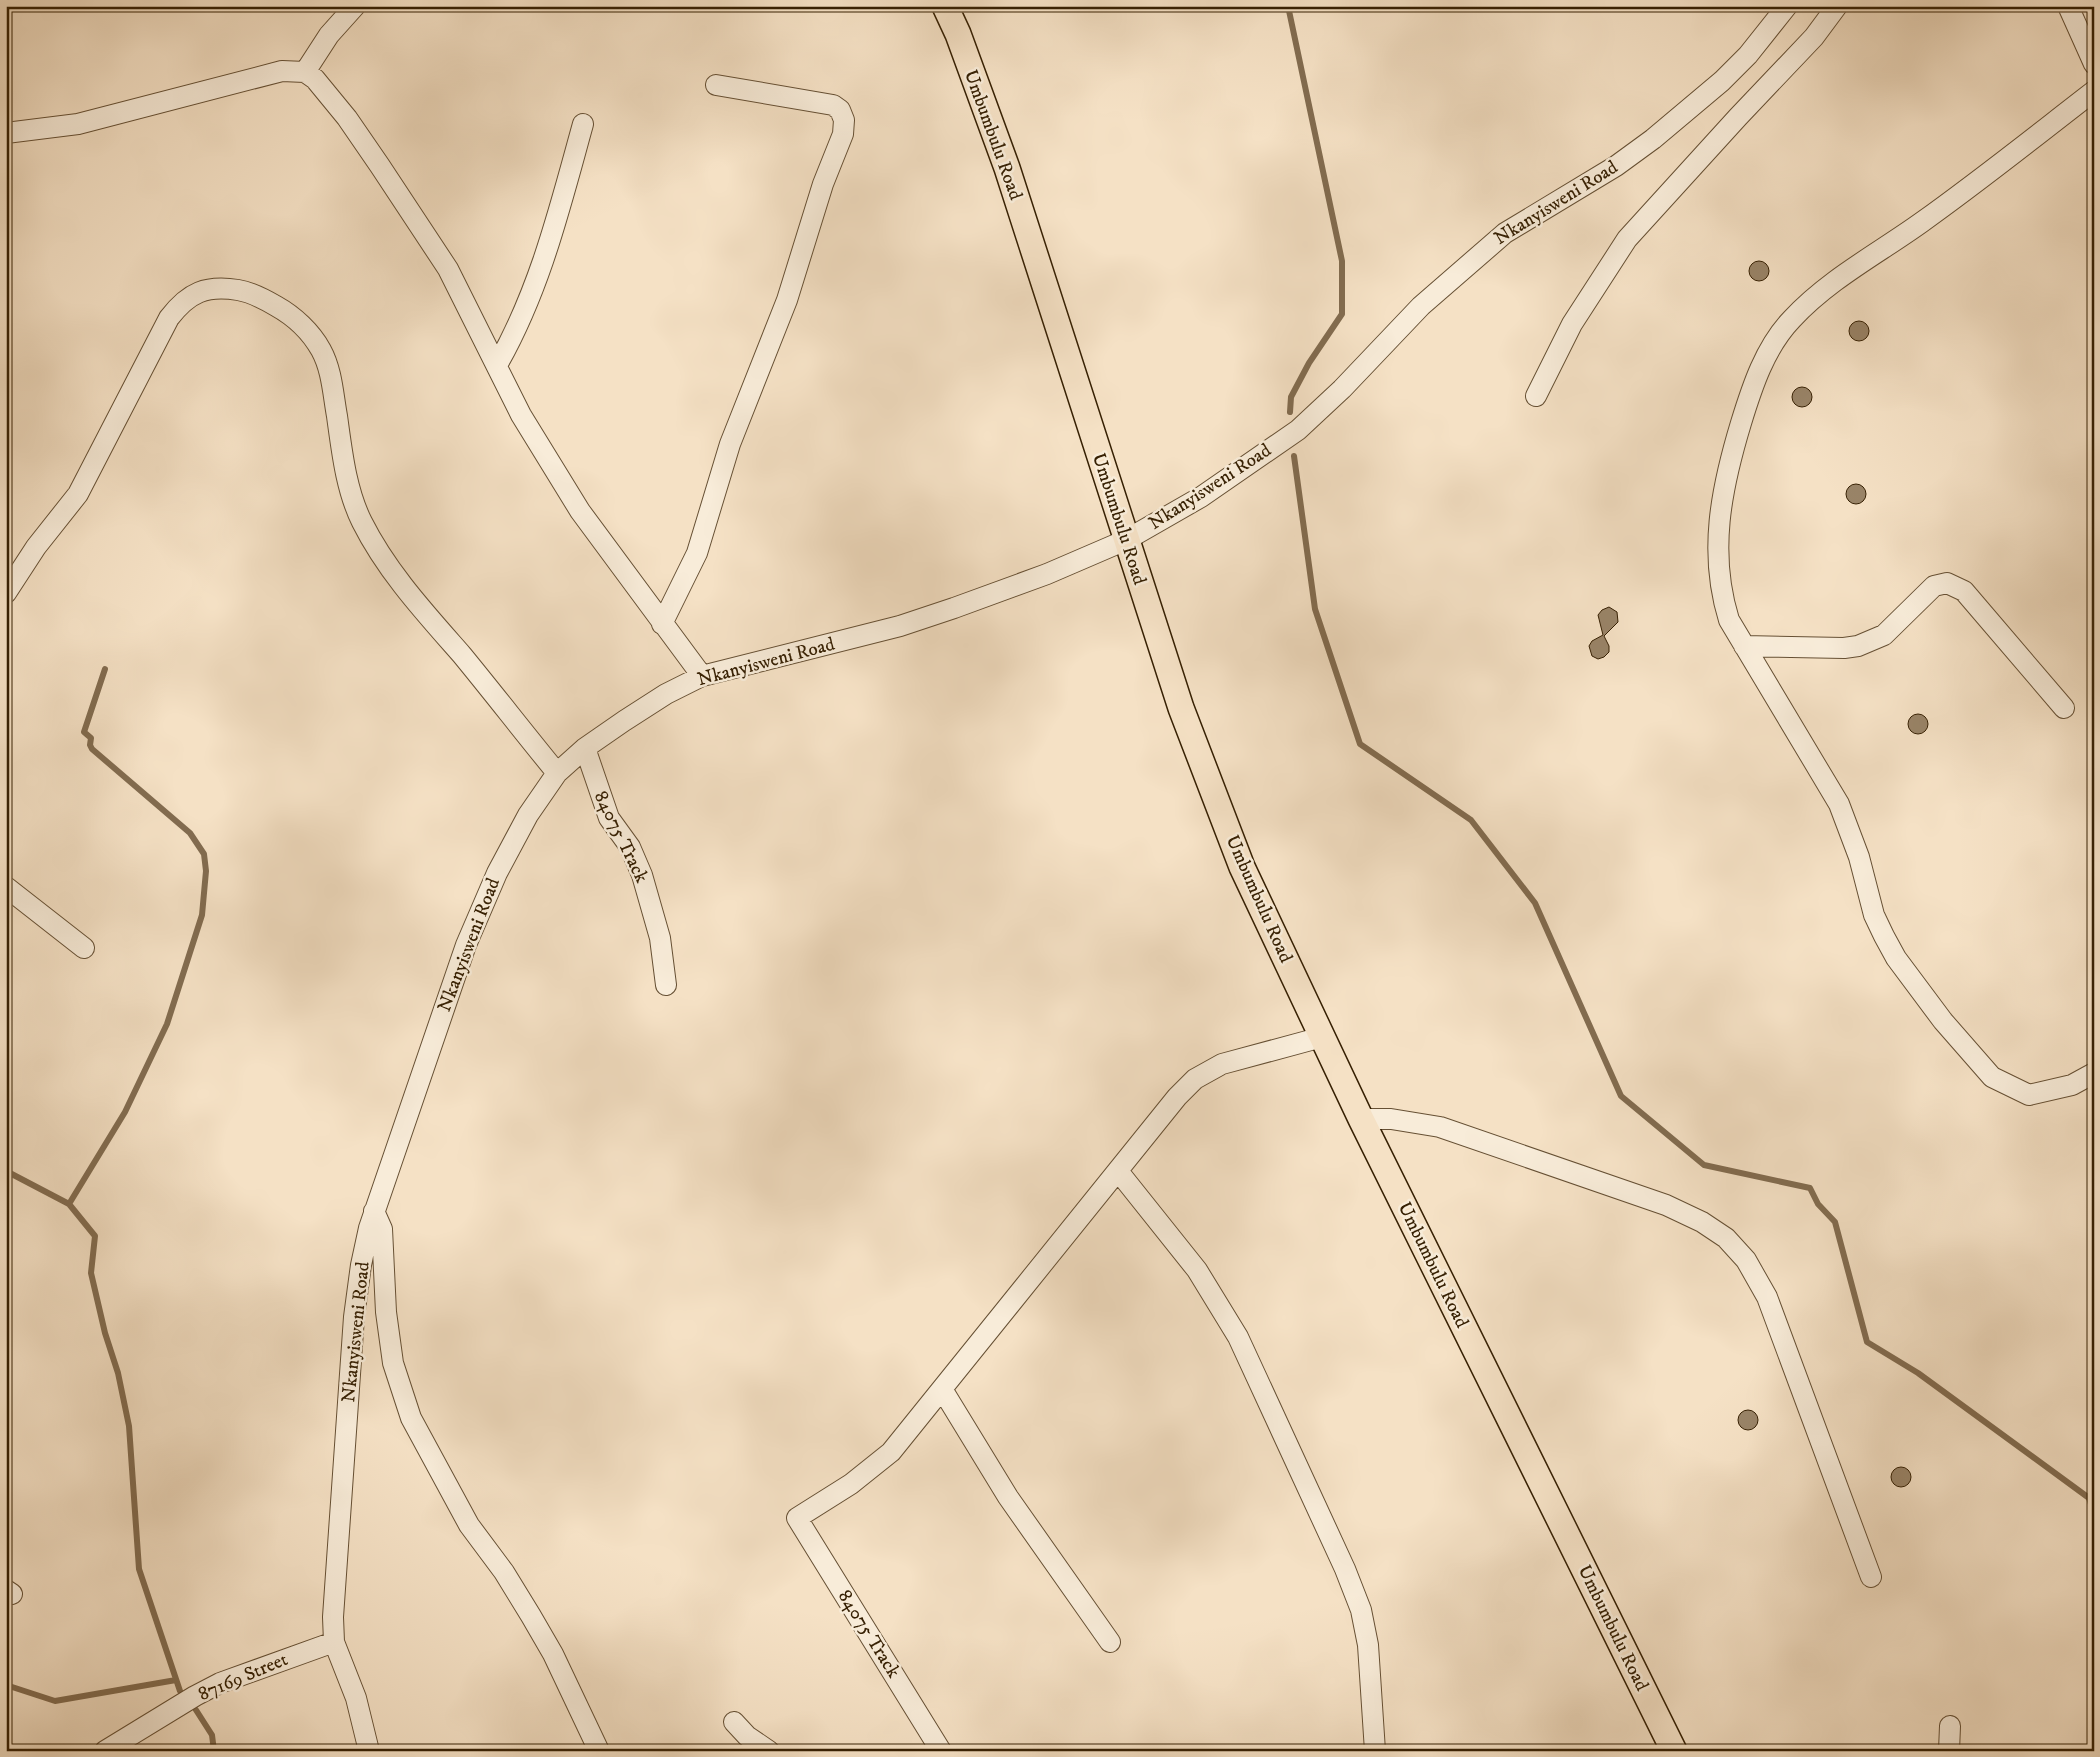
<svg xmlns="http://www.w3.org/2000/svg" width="2100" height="1757" font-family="'IM FELL DW Pica',serif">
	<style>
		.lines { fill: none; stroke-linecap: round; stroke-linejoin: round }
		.stream { stroke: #826c50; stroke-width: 6 }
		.building { fill: #998468; stroke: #362003 }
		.minor-casing { stroke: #665034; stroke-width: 22 }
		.major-casing { stroke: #362003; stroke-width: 28 }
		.minor { stroke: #f8ecd9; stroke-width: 20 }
		.major { stroke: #f5e1c5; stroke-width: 25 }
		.labels { text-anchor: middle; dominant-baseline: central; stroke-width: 5; stroke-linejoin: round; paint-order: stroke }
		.street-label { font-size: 19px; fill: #362003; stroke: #f8ecd9 }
	</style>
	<rect width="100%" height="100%" fill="#f5e1c5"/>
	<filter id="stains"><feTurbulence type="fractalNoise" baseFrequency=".004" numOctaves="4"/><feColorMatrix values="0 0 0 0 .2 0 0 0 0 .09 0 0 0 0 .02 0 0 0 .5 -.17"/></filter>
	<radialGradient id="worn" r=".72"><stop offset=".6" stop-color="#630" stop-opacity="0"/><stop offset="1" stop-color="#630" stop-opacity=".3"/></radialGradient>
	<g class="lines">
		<!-- stream -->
		<path class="stream" d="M1288,6L1342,261V314L1309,363L1291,397L1290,412
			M1294,456L1315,609L1360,744L1471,820L1535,903L1621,1096L1704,1165L1810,1188L1818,1204L1835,1222L1867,1342L1918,1373L2089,1498L2094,1514
			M105,669L84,732L91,738L90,745L92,749L190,833L204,854L206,871L202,915L167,1024L125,1112L69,1204L95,1236L91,1273L105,1333L118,1373L129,1426L139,1569L180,1691
			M6,1171L69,1204
			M6,1685L55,1701L176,1680
			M196,1710L212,1735L214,1751"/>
	</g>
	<!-- building -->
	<path class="building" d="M1749 271a10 10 0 1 1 20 0a10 10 0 1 1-20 0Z
		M1849 331a10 10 0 1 1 20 0a10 10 0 1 1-20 0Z
		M1792 397a10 10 0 1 1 20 0a10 10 0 1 1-20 0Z
		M1846 494a10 10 0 1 1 20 0a10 10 0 1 1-20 0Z
		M1609,607L1617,612L1618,622L1604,636L1609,646V652L1604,657L1598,659L1592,656L1589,646L1592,641L1603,635L1598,615L1602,610Z
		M1908 724a10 10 0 1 1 20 0a10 10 0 1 1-20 0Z
		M1738 1420a10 10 0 1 1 20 0a10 10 0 1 1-20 0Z
		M1891 1477a10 10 0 1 1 20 0a10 10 0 1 1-20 0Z"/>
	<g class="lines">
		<!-- minor casing -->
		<g class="minor-casing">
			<path id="minor" d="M2068,6L2094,64
				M305,72L329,35L355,6
				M2094,91C2037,135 1981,180 1922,222C1879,253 1829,279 1792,319C1765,347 1752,387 1741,423C1721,489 1708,553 1729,620L1839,804L1859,857L1874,915L1884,936L1896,958L1943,1021L1992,1077L2029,1095L2072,1085L2094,1073
				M6,133L78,124L282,71L305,72L315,79L347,118L380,166L448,269L521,415L580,511L702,676
				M497,365C540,290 560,207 583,124
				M1536,396L1572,324L1627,239L1738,117L1814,37L1837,6
				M6,593L36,547L78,494L169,318C189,292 206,285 238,290C251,292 264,299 276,306C294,316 311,332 321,350C332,370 333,394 337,416C342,452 346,490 362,522C387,572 426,614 462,655C494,694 525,734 557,773
				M662,624L697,553L730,444L787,300L823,184L843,134L844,120L840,110L833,105L716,85
				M1744,646L1844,648L1858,646L1884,635L1934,586L1947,583L1964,591L2064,708
				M585,748L609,818L630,847L642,875L660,938L666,985
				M6,887L84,948
				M1361,1119H1391L1440,1127L1666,1205L1702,1222L1726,1238L1746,1260L1767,1297L1871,1577
				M1118,1171L1197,1270L1238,1337L1345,1569L1361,1610L1368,1645L1375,1751
				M374,1211L382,1229L386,1312L393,1363L411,1418L469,1525L504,1572L531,1616L553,1654L599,1751
				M942,1389L1008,1497L1110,1642
				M6,1590L12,1594
				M734,1722L747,1736L769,1751
				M105,1751L195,1696L220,1683L334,1642
				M369,1751L356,1698L334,1642L333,1617L354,1317L361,1265L369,1228L466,945L497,873L528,815L557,773L585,748L624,721L666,694L702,676L900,626L954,608L1047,574L1126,540L1201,497L1298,430L1342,389L1421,306L1505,233L1616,166L1653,139L1722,81L1748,55L1787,6
				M941,1751L797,1518L851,1484L891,1452L1177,1097L1195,1079L1222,1064L1322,1037
				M1949,1751L1950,1726"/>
		</g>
		<!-- major casing -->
		<g class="major-casing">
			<path id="major" d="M945,6L958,34L1007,168L1181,708L1242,867L1361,1119L1674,1751"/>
		</g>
		<!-- minor -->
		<use href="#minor" class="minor"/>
		<!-- major -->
		<use href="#major" class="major"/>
	</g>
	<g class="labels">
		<!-- street labels -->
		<g class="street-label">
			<text transform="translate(993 135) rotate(70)">Umbumbulu Road</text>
			<text transform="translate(1556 203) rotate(-32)">Nkanyisweni Road</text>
			<text transform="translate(1210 487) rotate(-33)">Nkanyisweni Road</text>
			<text transform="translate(1119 519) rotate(72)">Umbumbulu Road</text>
			<text transform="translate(766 662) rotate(-15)">Nkanyisweni Road</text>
			<text transform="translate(621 837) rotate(64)">84075 Track</text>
			<text transform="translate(1259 899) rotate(66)">Umbumbulu Road</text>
			<text transform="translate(469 945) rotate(-69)">Nkanyisweni Road</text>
			<text transform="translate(1433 1265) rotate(64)">Umbumbulu Road</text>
			<text transform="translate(356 1332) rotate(-84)">Nkanyisweni Road</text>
			<text transform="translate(1613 1628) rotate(64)">Umbumbulu Road</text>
			<text transform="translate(869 1634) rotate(58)">84075 Track</text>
			<text transform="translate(243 1677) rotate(-23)">87169 Street</text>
		</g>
	</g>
	<!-- margin -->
	<rect width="2100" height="1757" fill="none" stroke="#f5e1c5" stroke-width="25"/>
	<rect x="8" y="8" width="2085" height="1742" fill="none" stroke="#362003" stroke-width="2.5"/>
	<rect x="12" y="12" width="2075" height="1732" fill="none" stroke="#362003"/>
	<rect width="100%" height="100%" filter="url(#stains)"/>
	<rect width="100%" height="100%" fill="url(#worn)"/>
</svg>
